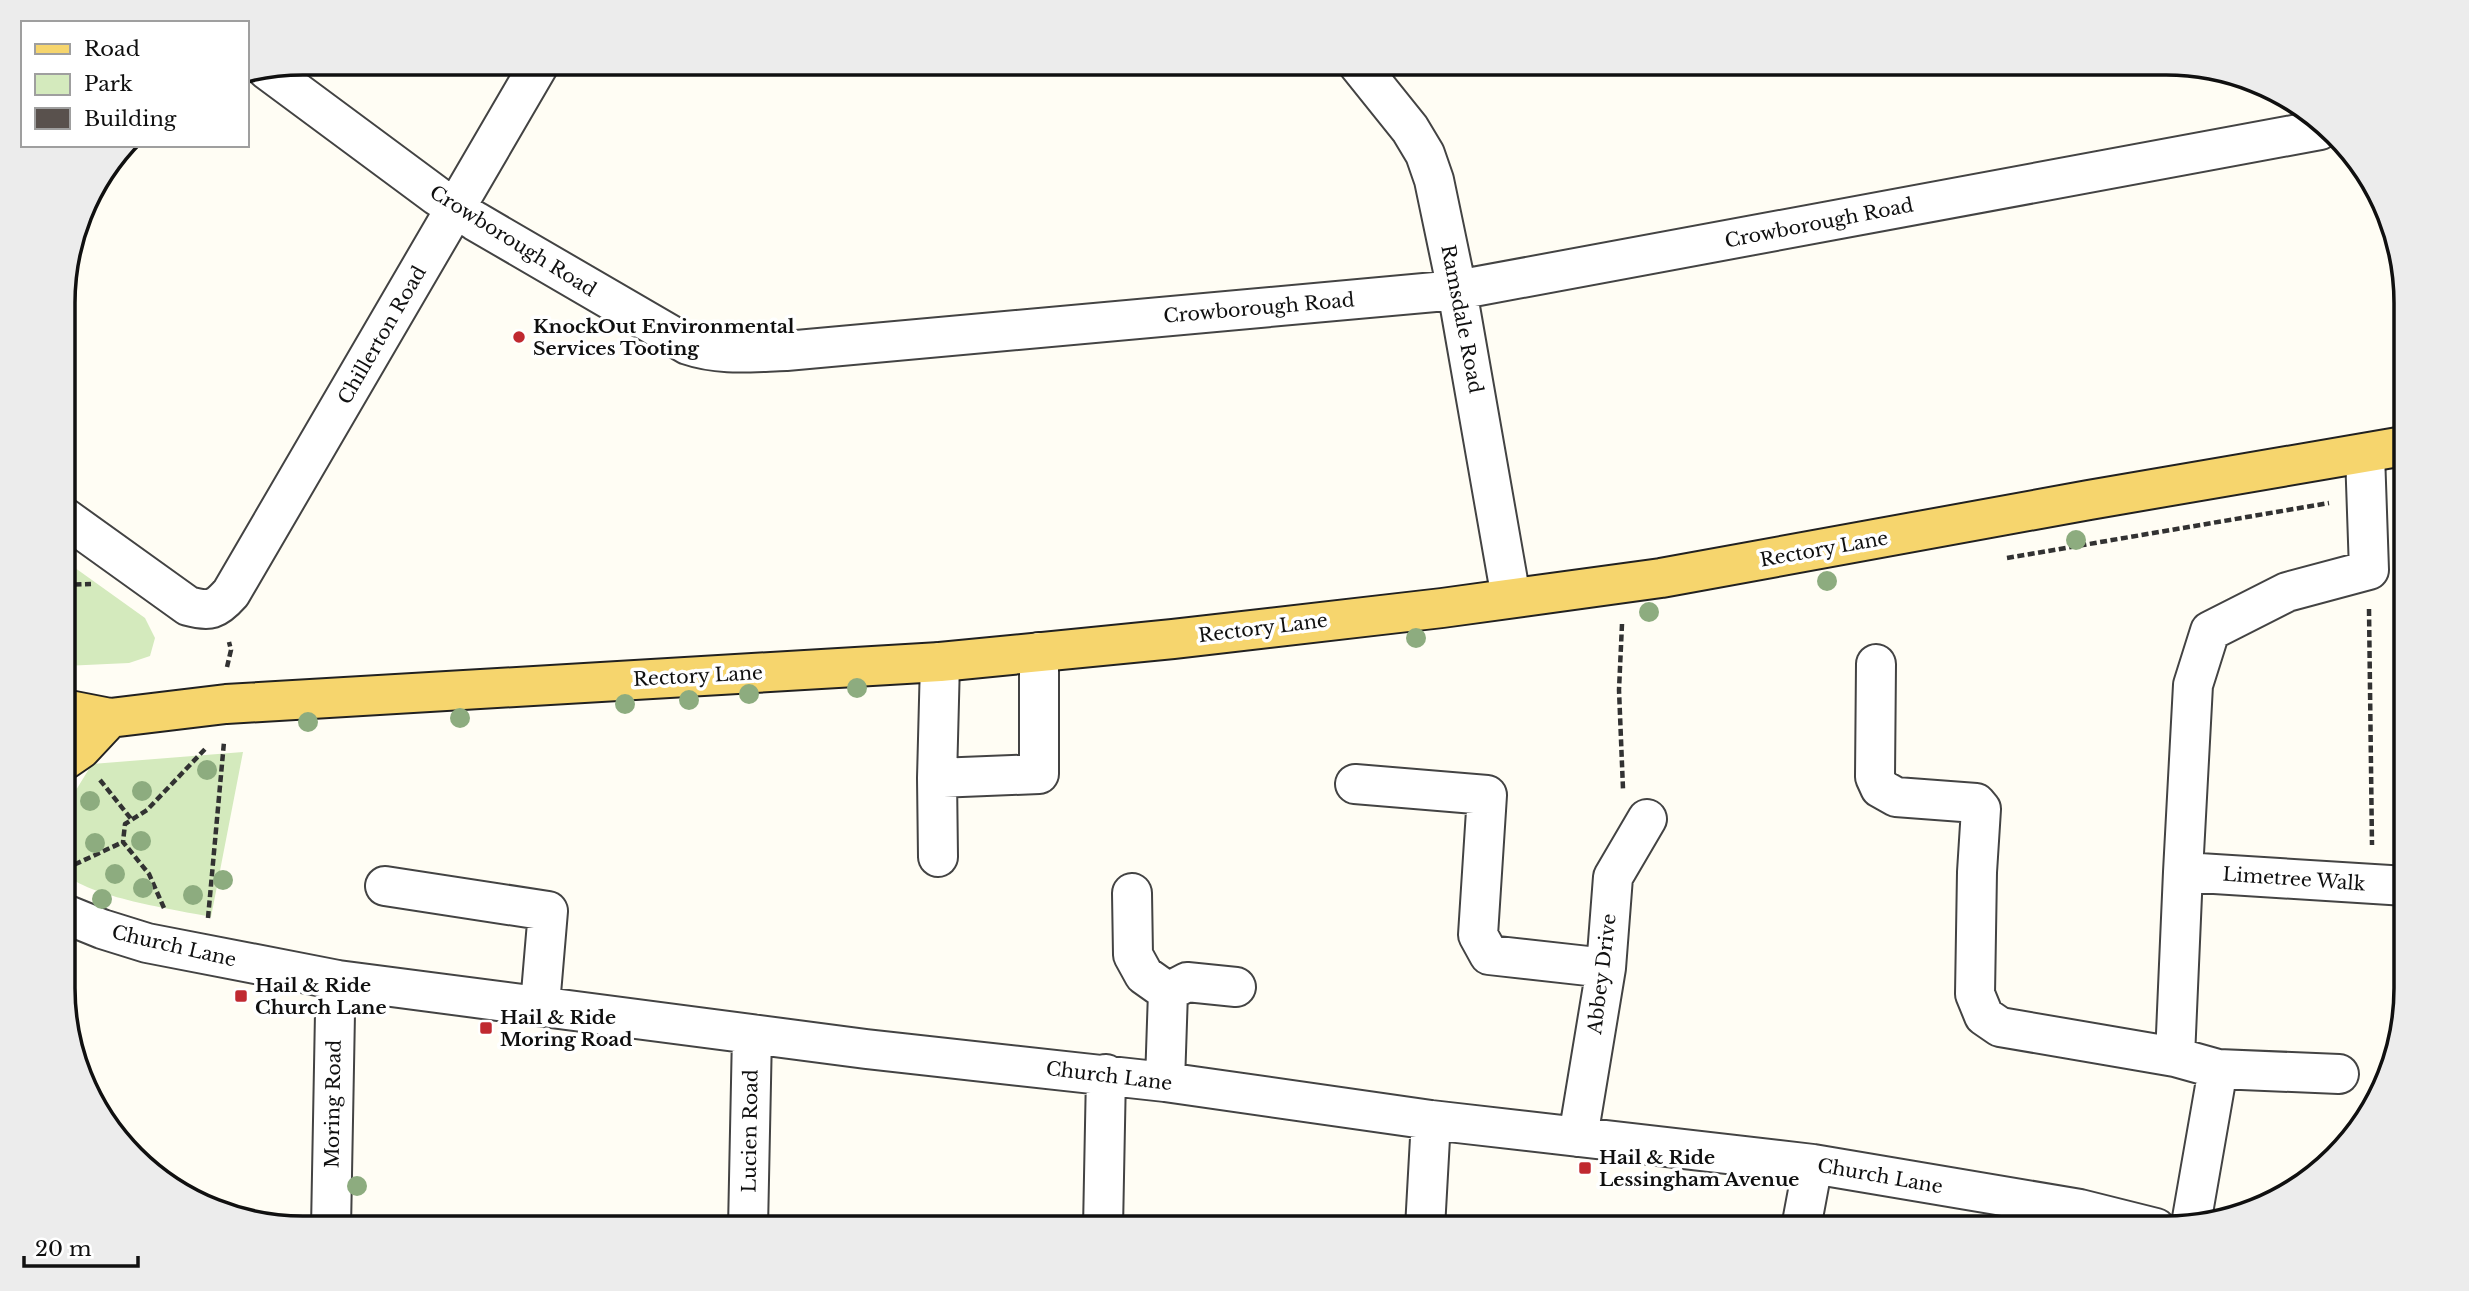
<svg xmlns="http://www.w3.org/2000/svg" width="2469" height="1291" font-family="'Libre Baskerville',serif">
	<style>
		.green { fill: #d4eabd }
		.building { fill: #59514d }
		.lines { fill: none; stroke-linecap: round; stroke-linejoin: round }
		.minor-casing { stroke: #434343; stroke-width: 42 }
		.major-casing { stroke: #212121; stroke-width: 42 }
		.path { stroke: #323232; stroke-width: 4.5; stroke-dasharray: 7 3.5; stroke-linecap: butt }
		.minor { stroke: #fff; stroke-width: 38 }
		.major { stroke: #f6d56d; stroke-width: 38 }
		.tree { fill: #8dac7f }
		.poi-dot { fill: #c02930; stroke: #fff; stroke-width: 2.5 }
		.labels { text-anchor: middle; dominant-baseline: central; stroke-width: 7; stroke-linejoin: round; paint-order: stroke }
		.street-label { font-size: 19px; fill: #101010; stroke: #fff }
		.poi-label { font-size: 19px; font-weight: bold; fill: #101010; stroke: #fff; text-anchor: start }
		.rim { fill: none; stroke: #101010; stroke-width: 3.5 }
	</style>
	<rect width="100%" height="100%" fill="#fffdf4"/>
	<!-- green -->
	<path class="green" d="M64,560L145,618L155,638L150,656L129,663L64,666Z
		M243,752L211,917C178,910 86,897 65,873V808L92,764Z"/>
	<!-- building -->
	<path class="building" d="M384,1218L433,1219V1228H384Z"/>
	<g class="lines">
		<!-- minor casing -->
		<g class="minor-casing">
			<path id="minor" d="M1357,63L1410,129L1425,154L1434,180L1457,290L1511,598
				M267,70L437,196L475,221L688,345C720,356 752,352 786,351L1457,290L2320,130
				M64,517L188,606C210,612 216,610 231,593L540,63
				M1876,664L1875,777L1880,788L1896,797L1976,803L1981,809L1977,872L1975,994L1984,1016L2000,1027L2175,1057L2218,1069L2339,1074
				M937,778L1039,774V652
				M1355,784L1487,795L1478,935L1489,955L1606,968
				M938,857L937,778L940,662
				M2183,872L2193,685L2210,631L2287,592L2369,570L2365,454
				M385,886L548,911L540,1005
				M1132,893L1133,955L1144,975L1168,992L1165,1082
				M65,914L102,929L147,943L338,980L866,1049L1165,1082L1431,1120L1813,1164L2080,1209L2156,1228
				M1168,992L1187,982L1236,987
				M2175,1057L2183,872L2406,886
				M1578,1137L1606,968L1613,877L1647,819
				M2191,1224L2218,1069
				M331,1228L335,1013L338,980
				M748,1228L752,1034
				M1103,1228L1106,1074
				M1425,1228L1431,1120
				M1801,1228L1813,1164"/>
		</g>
		<!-- major casing -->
		<g class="major-casing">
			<path id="major" d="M64,709L110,718L226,704L940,662L1173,639L1442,608L1661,578L2089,500L2404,446
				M65,760L81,749L110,718"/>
		</g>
		<!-- path -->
		<path class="path" d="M2007,558L2329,503
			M64,585L91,584
			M2369,609L2372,845
			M1622,624L1619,690L1623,789
			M227,667L231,650L229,642
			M100,780L132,820
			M65,869L123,842
			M164,908L149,874L123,842L125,824L147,810L207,747
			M208,918L224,742"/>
		<!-- minor -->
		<use href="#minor" class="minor"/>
		<!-- major -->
		<use href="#major" class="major"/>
	</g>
	<!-- trees -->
	<g class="tree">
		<circle cx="2076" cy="540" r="10"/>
		<circle cx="1827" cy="581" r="10"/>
		<circle cx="1649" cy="612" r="10"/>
		<circle cx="1416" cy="638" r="10"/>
		<circle cx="857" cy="688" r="10"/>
		<circle cx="749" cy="694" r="10"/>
		<circle cx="689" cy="700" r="10"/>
		<circle cx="625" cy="704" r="10"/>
		<circle cx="460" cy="718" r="10"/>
		<circle cx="308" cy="722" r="10"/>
		<circle cx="207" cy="770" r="10"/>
		<circle cx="142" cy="791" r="10"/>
		<circle cx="90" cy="801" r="10"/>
		<circle cx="141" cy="841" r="10"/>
		<circle cx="95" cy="843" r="10"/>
		<circle cx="115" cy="874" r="10"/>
		<circle cx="223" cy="880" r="10"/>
		<circle cx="143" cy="888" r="10"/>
		<circle cx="193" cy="895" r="10"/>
		<circle cx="102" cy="899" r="10"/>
		<circle cx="357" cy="1186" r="10"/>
	</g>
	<!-- markers -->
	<g class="poi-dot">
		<circle cx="519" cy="337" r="7"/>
		<rect x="234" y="989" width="14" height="14" rx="3.5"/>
		<rect x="479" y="1021" width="14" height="14" rx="3.5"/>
		<rect x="1578" y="1161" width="14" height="14" rx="3.5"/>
	</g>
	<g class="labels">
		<!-- street labels -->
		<g class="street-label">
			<text transform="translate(1819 223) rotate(-11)">Crowborough Road</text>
			<text transform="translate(513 241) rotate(32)">Crowborough Road</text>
			<text transform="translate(1259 308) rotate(-5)">Crowborough Road</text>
			<text transform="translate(1462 319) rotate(79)">Ramsdale Road</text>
			<text transform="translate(382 335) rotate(-60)">Chillerton Road</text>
			<text transform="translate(1824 549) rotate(-10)">Rectory Lane</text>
			<text transform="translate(1263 628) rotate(-7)">Rectory Lane</text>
			<text transform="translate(698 676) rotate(-3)">Rectory Lane</text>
			<text transform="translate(2294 879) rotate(4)">Limetree Walk</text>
			<text transform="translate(174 946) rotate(13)">Church Lane</text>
			<text transform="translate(1602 974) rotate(-83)">Abbey Drive</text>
			<text transform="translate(1109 1076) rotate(7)">Church Lane</text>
			<text transform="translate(333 1104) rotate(-89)">Moring Road</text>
			<text transform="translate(750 1131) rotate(-89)">Lucien Road</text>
			<text transform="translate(1880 1176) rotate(10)">Church Lane</text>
		</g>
		<!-- poi labels -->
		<g class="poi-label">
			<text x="533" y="326">KnockOut Environmental<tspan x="533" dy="22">Services Tooting</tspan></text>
			<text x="255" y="985">Hail &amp; Ride<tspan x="255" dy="22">Church Lane</tspan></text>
			<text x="500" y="1017">Hail &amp; Ride<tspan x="500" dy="22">Moring Road</tspan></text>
			<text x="1599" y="1157">Hail &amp; Ride<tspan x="1599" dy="22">Lessingham Avenue</tspan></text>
		</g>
	</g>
	<!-- crop -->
	<path d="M0 0H2469V1291H0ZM303 75H2166A228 228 0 0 1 2394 303V988A228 228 0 0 1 2166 1216H303A228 228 0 0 1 75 988V303A228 228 0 0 1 303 75Z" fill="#ececec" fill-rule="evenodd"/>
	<path class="rim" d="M303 75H2166A228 228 0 0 1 2394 303V988A228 228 0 0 1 2166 1216H303A228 228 0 0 1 75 988V303A228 228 0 0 1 303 75Z"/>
	<!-- legend -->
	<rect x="21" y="21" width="228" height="126" fill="#ffffff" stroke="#9f9f9f" stroke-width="2"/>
	<rect x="35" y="44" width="35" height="10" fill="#f6d56d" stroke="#9f9f9f" stroke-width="2"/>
	<text x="84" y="56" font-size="21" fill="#101010">Road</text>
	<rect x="35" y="74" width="35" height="21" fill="#d4eabd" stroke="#9f9f9f" stroke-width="2"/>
	<text x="84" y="91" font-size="21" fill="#101010">Park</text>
	<rect x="35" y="108" width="35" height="21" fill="#59514d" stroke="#9f9f9f" stroke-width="2"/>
	<text x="84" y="126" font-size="21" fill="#101010">Building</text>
	<!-- scale -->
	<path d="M24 1256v10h114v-10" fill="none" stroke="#101010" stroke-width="3.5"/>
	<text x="35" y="1256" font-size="21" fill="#101010" stroke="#ffffff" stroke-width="5" paint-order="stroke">20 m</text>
</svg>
